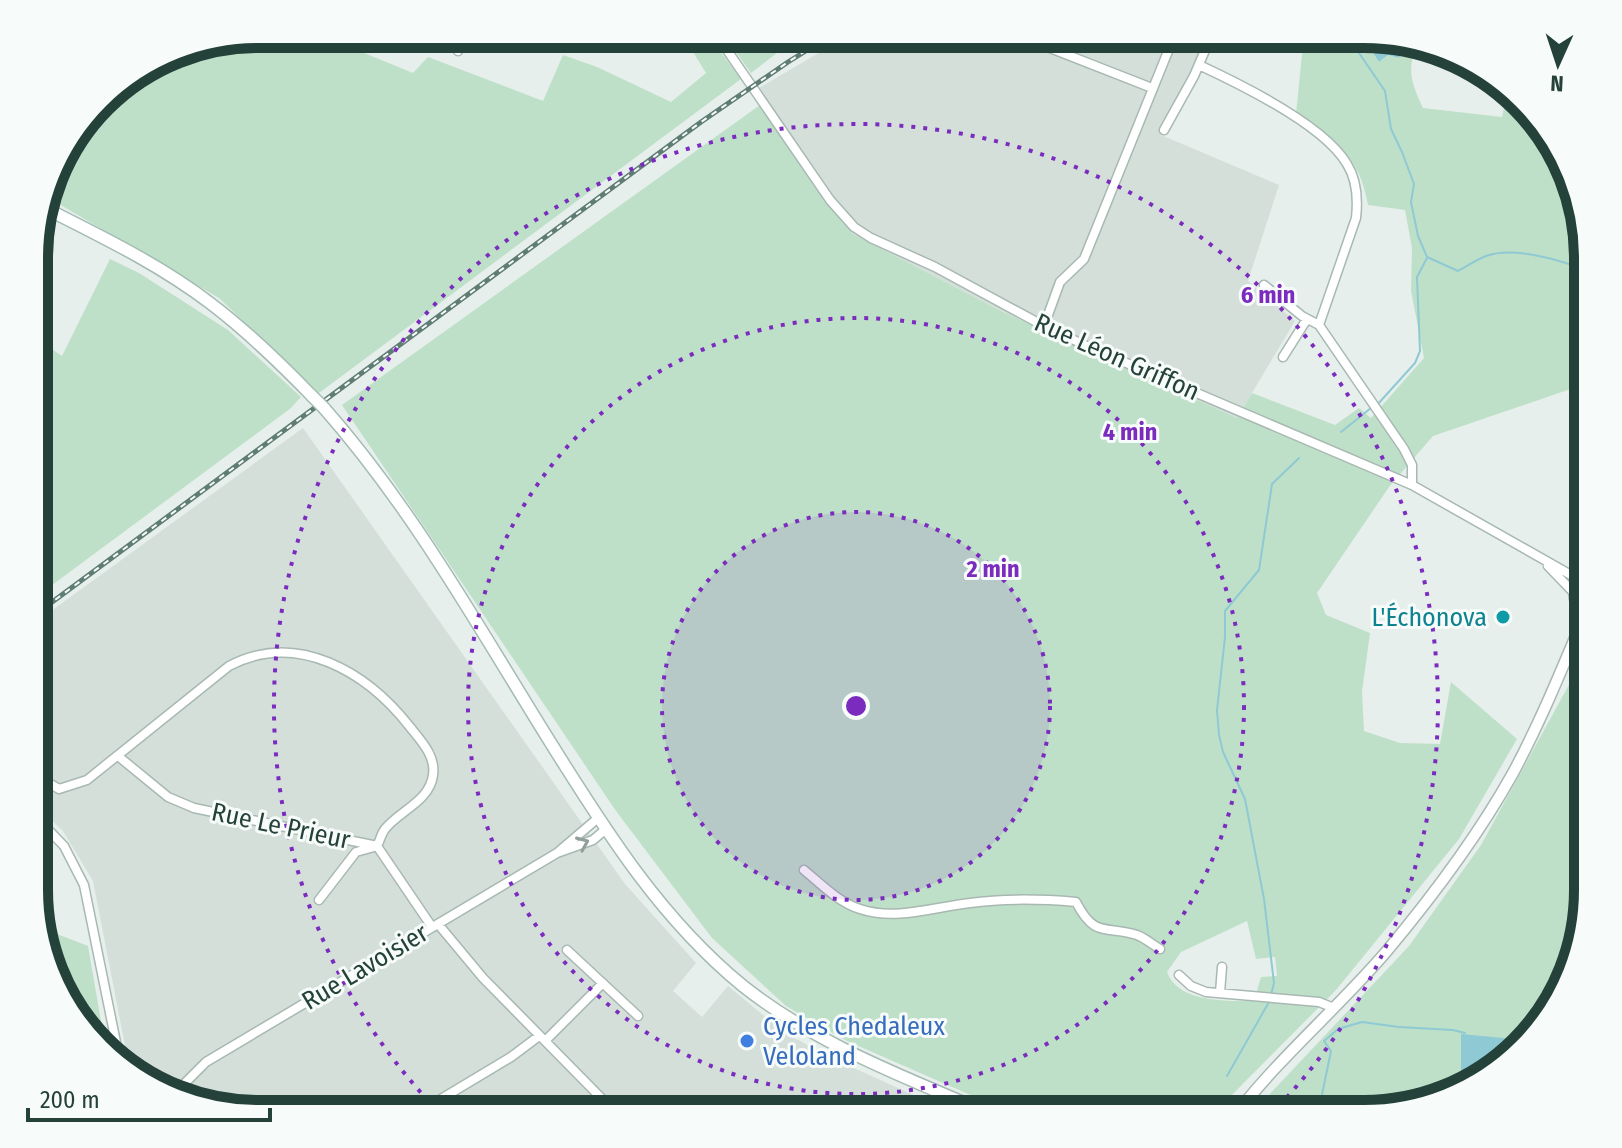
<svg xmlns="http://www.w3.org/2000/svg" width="1622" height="1148" font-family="'Fira Sans Condensed',sans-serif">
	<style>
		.built { fill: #d4dfda }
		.green { fill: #bfe0c8; fill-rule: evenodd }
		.water { fill: #8ec9d4 }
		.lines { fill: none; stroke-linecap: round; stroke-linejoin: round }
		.stream { stroke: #8ec9d4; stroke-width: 2 }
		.minor-casing { stroke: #a8b8b2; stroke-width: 11 }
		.tertiary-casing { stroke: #a8b8b2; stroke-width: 13 }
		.secondary-casing { stroke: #a4bbb3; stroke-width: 14 }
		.minor { stroke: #fff; stroke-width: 8 }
		.tertiary { stroke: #fff; stroke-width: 10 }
		.secondary { stroke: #fff; stroke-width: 11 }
		.rail-casing { stroke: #5f7d75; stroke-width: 5 }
		.rail { stroke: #f7fbf9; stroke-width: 2; stroke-dasharray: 6; stroke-linecap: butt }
		.secondary-bridge-casing { stroke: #a4bbb3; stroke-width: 14; stroke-linecap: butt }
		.secondary-bridge { stroke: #fff; stroke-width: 11 }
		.oneway { stroke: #92a09c }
		.ring { fill: none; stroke: #7b2cbf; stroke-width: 4; stroke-dasharray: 4 8 }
		.culture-dot { fill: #0f9aa8; stroke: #f7fbf9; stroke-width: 3 }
		.shop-dot { fill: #3f7fe0; stroke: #f7fbf9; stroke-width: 3 }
		.labels { text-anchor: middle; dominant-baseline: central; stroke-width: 6; stroke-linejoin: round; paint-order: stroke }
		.street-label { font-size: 26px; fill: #24423a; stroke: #f7fbf9 }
		.culture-label { font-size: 26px; fill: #0d838f; stroke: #f7fbf9; text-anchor: end }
		.shop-label { font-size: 26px; fill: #366cbe; stroke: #f7fbf9; text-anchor: start }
		.rim { fill: none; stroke: #24423a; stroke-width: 10 }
		.centre { fill: #7b2cbf; stroke: #f7fbf9; stroke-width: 4 }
		.ring-label { font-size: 24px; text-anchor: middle; font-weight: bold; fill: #7b2cbf; stroke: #f7fbf9; stroke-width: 6; stroke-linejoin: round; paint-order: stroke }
	</style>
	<rect width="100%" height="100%" fill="#e6efeb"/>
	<!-- built -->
	<path class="built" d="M851,34H1209L1194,70L1159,130L1161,135L1279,185L1248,281L1295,321L1237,418L1001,311L853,234L752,92Z
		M303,428L625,884L696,963L673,991L702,1017L728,986L785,1033L832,1058L955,1114H244L133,1072L129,1066L93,881L63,831L36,805V622Z"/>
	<!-- green -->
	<path class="green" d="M258,34H330V39L413,73L428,57L543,101L563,55L597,67L671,102L706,73L693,52L710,38L741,79L319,393L219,298L47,197L64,147L111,89L186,46Z
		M723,34H811L782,49L751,73Z
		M1304,34H1361L1379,62L1388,55L1399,58L1406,45L1416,49C1406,70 1413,87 1423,108L1502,117L1508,89L1565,159L1588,244V383L1433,436L1389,487L1317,593L1326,615L1370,633L1362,692L1364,731L1400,743L1440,744L1451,682L1517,739L1459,839L1336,990L1213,1114H1014L847,1041L786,1006L712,938L616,811L342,405L760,105L853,234L1001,311L1237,418L1252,393L1335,425L1359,408L1371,418L1424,358L1411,291L1412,248L1405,210L1368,205C1359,154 1336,142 1296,114ZM1247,921L1256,959L1275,957L1277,976L1261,977L1254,1001C1227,1001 1178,1003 1167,972L1181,952Z
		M110,259L139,273L228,330L301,397L291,408L36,597V338L62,356Z
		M1588,650V904L1541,1027L1526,1040L1461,1035V1091L1364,1114H1251L1409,946L1481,845Z
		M36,916L52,932L88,946L106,1050L64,1001Z"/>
	<!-- water -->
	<path class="water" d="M1361,34H1378L1406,45L1399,58L1388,55L1379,62Z
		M1461,1034L1525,1040H1526L1461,1091Z"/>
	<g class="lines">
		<!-- stream -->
		<path class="stream" d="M1346,34L1385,91L1391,129L1402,152L1414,184L1411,202L1418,236L1427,257L1458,271C1467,266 1476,260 1486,256C1513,246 1563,260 1588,272
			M1377,405L1415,363L1420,351L1417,277L1427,258
			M1341,432L1371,408
			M1271,995L1274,983L1264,899L1245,799L1223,752L1219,735L1217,710L1225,637V611L1259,570L1272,484L1299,458
			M1227,1076L1269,1002
			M1318,1114L1331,1051L1324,1041L1338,1029L1362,1022L1399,1027L1453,1030L1465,1033"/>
		<!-- minor casing -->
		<g class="minor-casing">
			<path id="minor" d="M716,34L830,200L854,227L871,238L935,267L1044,326L1089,347L1412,485L1571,575L1584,579
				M1014,34L1152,88
				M458,51L465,34
				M1199,65C1240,84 1324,125 1347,164C1357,180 1358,200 1356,218L1319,325L1404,449L1412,465V485
				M1164,130L1194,76L1212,34
				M1264,285L1302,316L1319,325
				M1044,326L1060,282L1084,259L1175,34
				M1283,357L1307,319
				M1548,566L1574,593
				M118,756L168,797L194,808L377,846
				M36,765L47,782L59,789L87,780L229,666C297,630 367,672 410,727C421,741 436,756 433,775C430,801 399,811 385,829C381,834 380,841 377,846L432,927
				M36,817L64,846L84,885L121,1067
				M598,818L557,853L593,840L606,829
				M804,870C821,884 838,902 860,909C896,921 934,907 970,903C1006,898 1041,899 1076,902C1095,939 1106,925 1137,935C1145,938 1153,945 1160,949
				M319,900L356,852L374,847
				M438,924L483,978L617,1114
				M567,950L638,1016
				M1179,975L1191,986L1206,992L1319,1002L1334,1008
				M1220,993L1222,967
				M545,1041L603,983
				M179,1089L206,1062L557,853
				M416,1114L511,1057L539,1036
				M690,1114C713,1103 738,1098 761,1114"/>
		</g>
		<!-- tertiary casing -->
		<g class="tertiary-casing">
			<path id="tertiary" d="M1588,578L1576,586C1572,598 1576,607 1588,612
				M1224,1114L1244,1101
				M1236,1114C1281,1056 1338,1008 1386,952C1432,897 1478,836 1513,773C1541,721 1563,666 1586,612"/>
		</g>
		<!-- secondary casing -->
		<g class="secondary-casing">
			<path id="secondary" d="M43,207C100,236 159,264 210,303C247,331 279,362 311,395
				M324,408C414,510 480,630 552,745C607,833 662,920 743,986C816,1044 906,1078 991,1114"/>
		</g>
		<!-- minor -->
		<use href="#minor" class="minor"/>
		<!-- tertiary -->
		<use href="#tertiary" class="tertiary"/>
		<!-- secondary -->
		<use href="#secondary" class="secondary"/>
		<!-- rail casing -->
		<g class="rail-casing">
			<path id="rail" d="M36,614L701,122L788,62L833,34"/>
		</g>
		<!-- rail -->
		<use href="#rail" class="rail"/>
		<!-- secondary-bridge casing -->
		<g class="secondary-bridge-casing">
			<path id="secondary-bridge" d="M311,395L324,408"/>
		</g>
		<!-- secondary-bridge -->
		<use href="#secondary-bridge" class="secondary-bridge"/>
	</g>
	<!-- one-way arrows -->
	<defs><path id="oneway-chevron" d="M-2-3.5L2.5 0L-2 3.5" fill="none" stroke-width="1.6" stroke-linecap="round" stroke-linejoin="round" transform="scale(2)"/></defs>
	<use class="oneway" href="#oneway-chevron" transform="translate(583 843) rotate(-23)"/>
	<!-- distance rings -->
	<circle cx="856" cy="706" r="194" fill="#7b2cbf" fill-opacity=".12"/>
	<g class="ring">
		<circle cx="856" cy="706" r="194"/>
		<circle cx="856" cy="706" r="388"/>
		<path d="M437 1110A582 582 0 1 1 1271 1114"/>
	</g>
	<!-- markers -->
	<circle class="culture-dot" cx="1503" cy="617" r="8"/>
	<circle class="shop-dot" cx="747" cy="1041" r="8"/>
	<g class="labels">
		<!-- street labels -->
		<g class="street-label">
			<text transform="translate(1117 357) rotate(24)">Rue Léon Griffon</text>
			<text transform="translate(281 826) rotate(12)">Rue Le Prieur</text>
			<text transform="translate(365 967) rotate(-31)">Rue Lavoisier</text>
		</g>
		<!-- culture labels -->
		<g class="culture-label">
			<text x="1487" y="617">L'Échonova</text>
		</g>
		<!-- shop labels -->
		<g class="shop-label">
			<text x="763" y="1026">Cycles Chedaleux<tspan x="763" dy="30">Veloland</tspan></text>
		</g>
	</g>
	<!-- crop -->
	<path d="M0 0H1622V1148H0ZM258 48H1364A210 210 0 0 1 1574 258V890A210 210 0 0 1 1364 1100H258A210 210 0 0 1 48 890V258A210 210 0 0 1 258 48Z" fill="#f7fbf9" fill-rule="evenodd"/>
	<path class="rim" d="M258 48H1364A210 210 0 0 1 1574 258V890A210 210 0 0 1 1364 1100H258A210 210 0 0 1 48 890V258A210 210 0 0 1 258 48Z"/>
	<circle cx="856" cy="706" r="12" class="centre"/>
	<g class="ring-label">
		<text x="1268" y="303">6 min</text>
		<text x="1130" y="440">4 min</text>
		<text x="993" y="577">2 min</text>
	</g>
	<!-- north arrow -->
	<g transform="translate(1558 64) rotate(183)" stroke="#f7fbf9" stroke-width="6" paint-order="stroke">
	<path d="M0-6L14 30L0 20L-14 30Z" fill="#24423a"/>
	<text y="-12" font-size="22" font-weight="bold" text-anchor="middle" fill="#24423a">N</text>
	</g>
	<!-- scale -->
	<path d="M28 1108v12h242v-12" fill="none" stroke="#24423a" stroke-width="4"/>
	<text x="40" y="1108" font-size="24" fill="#24423a" stroke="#f7fbf9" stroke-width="6" paint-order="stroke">200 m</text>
</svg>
